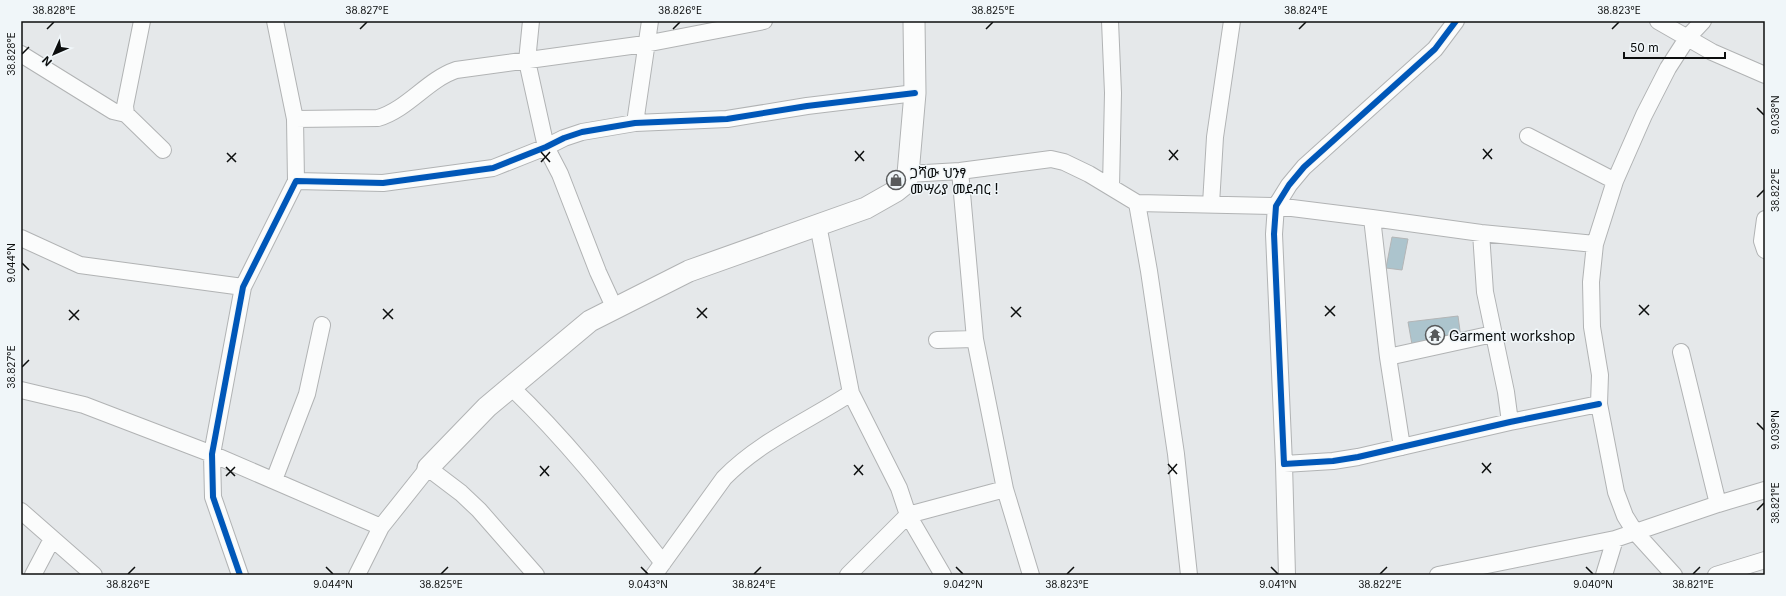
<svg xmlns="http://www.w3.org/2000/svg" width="1786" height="596" font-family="Inter,'Noto Sans Ethiopic',sans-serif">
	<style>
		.building { fill: #acc4cd; stroke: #b3b5b6 }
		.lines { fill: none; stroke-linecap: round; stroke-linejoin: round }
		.minor-casing { stroke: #b1b3b4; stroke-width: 18 }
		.major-casing { stroke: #b1b3b4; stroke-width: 23 }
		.minor { stroke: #fbfcfc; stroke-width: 16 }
		.major { stroke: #fbfcfc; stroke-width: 21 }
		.cycleway-casing { stroke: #f0f6f9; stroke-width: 8 }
		.cycleway { stroke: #0057b8; stroke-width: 6 }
		.ticks { fill: none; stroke: #0c0e0e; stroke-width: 1.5 }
		.labels { text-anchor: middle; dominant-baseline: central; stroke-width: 3; stroke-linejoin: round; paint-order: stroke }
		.poi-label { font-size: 14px; fill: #0c0e0e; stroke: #f0f6f9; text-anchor: start }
		.neatline { fill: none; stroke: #0c0e0e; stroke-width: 1.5 }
		.ticks-label { font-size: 10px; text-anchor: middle; fill: #0c0e0e }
	</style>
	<rect width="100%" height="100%" fill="#e5e8ea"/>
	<!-- building -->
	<path class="building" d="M1392,237L1408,239L1402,270L1386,268Z
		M1458,316L1461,338L1413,350L1408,322Z"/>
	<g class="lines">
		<!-- minor casing -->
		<g class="minor-casing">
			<path id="minor" d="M275,21L295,119
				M531,21L527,61L546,147L560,174L598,272L615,309
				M1110,21L1113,93L1111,187
				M1456,21L1435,49L1304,167L1289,185L1276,206L1274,234L1284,464L1333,461L1358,457L1510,422L1599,404
				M1658,21L1712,52L1765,75
				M21,54L113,111L126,114L125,106L142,21
				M126,114L163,150
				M635,123L650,21
				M1528,136L1615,181
				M960,171L975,339L1005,489L1031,575
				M908,174L960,171L1051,159L1064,162L1089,174L1137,203L1276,206L1372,218
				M296,181L295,119L378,118C408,109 427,80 456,70L645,44L764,21
				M1137,203L1149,271L1176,454L1189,575
				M1211,204L1215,137L1232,21
				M1765,219L1762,241L1765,250
				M818,225L851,393L899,488L908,515L848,575
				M1481,233L1485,292L1506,392L1510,422
				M21,238L80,265L243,287
				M937,340L975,339
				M1681,352L1718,504
				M1388,357L1493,334
				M510,386C567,440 615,502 663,563
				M21,390L84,405L212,454L381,527
				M1402,447L1388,357L1372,218L1481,233L1595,244
				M1284,464L1287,575
				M274,480L307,394L322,325
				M21,511L94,575
				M33,575L52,539
				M240,575L213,497L212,454L243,287L296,181L383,183L493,168L546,147L564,138L582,132L635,123L727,119L807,106L915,93
				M357,575L381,527L428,468L461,493L479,510L536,575
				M654,575L724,478C760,441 808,421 851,393
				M943,575L908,515L1005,489
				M1438,575L1615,539L1718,504L1765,490
				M1604,575L1615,539
				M1674,575L1635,532L1625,516L1616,492L1599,404L1600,375L1592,327L1591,282L1595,244L1615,181L1644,115L1668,68L1688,37L1703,21
				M1716,575L1765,560"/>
		</g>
		<!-- major casing -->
		<g class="major-casing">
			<path id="major" d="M428,468L487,407L590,321L689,271L866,208L896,191L906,183L908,174L915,93L914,21"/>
		</g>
		<!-- minor -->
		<use href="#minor" class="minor"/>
		<!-- major -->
		<use href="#major" class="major"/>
		<!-- cycleway casing -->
		<g class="cycleway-casing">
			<path id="cycleway" d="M1456,21L1435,49L1304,167L1289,185L1276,206L1274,234L1284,464L1333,461L1358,457L1510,422L1599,404
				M240,575L213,497L212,454L243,287L296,181L383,183L493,168L546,147L564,138L582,132L635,123L727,119L807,106L915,93"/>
		</g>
		<!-- cycleway -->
		<use href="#cycleway" class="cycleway"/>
	</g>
	<!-- ticks -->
	<path class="ticks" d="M47,29L54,22M360,29L367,22M673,29L680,22M986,29L993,22M1299,29L1306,22M1612,29L1619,22M22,54L29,47M1757,108L1764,115M1483,149L1492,159M1169,150L1178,160M855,151L864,161M541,152L550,162M227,153L236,162M1483,159L1492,149M1169,160L1178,150M855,161L864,151M227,162L236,153M541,162L550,152M1757,197L1764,190M22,263L29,270M1639,305L1649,315M1325,306L1335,316M1011,307L1021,317M697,308L707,318M383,309L393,319M69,310L79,320M1639,315L1649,305M1325,316L1335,306M1011,317L1021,307M697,318L707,308M383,319L393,309M69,320L79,310M22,367L29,360M1757,423L1764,430M1482,463L1491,473M1168,464L1177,474M854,465L863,475M540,466L549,476M226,467L235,476M1482,473L1491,463M1168,474L1177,464M854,475L863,465M226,476L235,467M540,476L549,466M1757,510L1764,503M326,567L333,574M641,567L648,574M956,567L963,574M1271,567L1278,574M1586,567L1593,574M128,574L135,567M441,574L448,567M754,574L761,567M1067,574L1074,567M1380,574L1387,567M1693,574L1700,567"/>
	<!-- icons -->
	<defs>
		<g id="shop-ring" transform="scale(1)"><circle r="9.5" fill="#f0f6f9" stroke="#585a5b" stroke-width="1.5"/><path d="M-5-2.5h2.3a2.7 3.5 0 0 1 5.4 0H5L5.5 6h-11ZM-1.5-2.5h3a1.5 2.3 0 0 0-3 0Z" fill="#585a5b"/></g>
		<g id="temple-ring" transform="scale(1)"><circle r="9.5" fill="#f0f6f9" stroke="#585a5b" stroke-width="1.5"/><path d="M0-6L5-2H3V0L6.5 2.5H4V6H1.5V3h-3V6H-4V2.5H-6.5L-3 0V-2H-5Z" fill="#585a5b"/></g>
	</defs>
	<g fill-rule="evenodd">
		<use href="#shop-ring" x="896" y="180"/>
		<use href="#temple-ring" x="1435" y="335"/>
	</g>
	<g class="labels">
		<!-- poi labels -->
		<g class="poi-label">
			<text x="910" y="172">ጋሻው ህንፃ<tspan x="910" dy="16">መሣሪያ መደብር !</tspan></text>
			<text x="1449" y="335">Garment workshop</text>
		</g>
	</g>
	<!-- border -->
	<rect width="1786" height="596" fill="none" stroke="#f0f6f9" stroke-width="44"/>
	<!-- north arrow -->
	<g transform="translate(54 54) rotate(225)" stroke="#f0f6f9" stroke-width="3" paint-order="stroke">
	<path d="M0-3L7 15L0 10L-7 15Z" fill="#0c0e0e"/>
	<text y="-6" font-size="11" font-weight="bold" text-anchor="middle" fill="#0c0e0e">N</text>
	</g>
	<!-- scale -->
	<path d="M1624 52v6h101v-6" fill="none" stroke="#0c0e0e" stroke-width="2"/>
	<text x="1630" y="52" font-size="12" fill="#0c0e0e" stroke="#f0f6f9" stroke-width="3" paint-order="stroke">50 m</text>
	<rect x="22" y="22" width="1742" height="552" class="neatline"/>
	<g class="ticks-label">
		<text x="54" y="14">38.828°E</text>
		<text x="367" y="14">38.827°E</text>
		<text x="680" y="14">38.826°E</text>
		<text x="993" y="14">38.825°E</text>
		<text x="1306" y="14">38.824°E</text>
		<text x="1619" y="14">38.823°E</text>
		<text transform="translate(11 54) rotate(-90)" y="4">38.828°E</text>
		<text transform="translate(1775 115) rotate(-90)" y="4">9.038°N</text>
		<text transform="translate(1775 190) rotate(-90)" y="4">38.822°E</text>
		<text transform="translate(11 263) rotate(-90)" y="4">9.044°N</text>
		<text transform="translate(11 367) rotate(-90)" y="4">38.827°E</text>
		<text transform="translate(1775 430) rotate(-90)" y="4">9.039°N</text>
		<text transform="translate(1775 503) rotate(-90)" y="4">38.821°E</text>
		<text x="128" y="588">38.826°E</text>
		<text x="333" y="588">9.044°N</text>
		<text x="441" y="588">38.825°E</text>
		<text x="648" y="588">9.043°N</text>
		<text x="754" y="588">38.824°E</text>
		<text x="963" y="588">9.042°N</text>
		<text x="1067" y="588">38.823°E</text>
		<text x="1278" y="588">9.041°N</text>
		<text x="1380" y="588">38.822°E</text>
		<text x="1593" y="588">9.040°N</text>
		<text x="1693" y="588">38.821°E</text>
	</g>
</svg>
